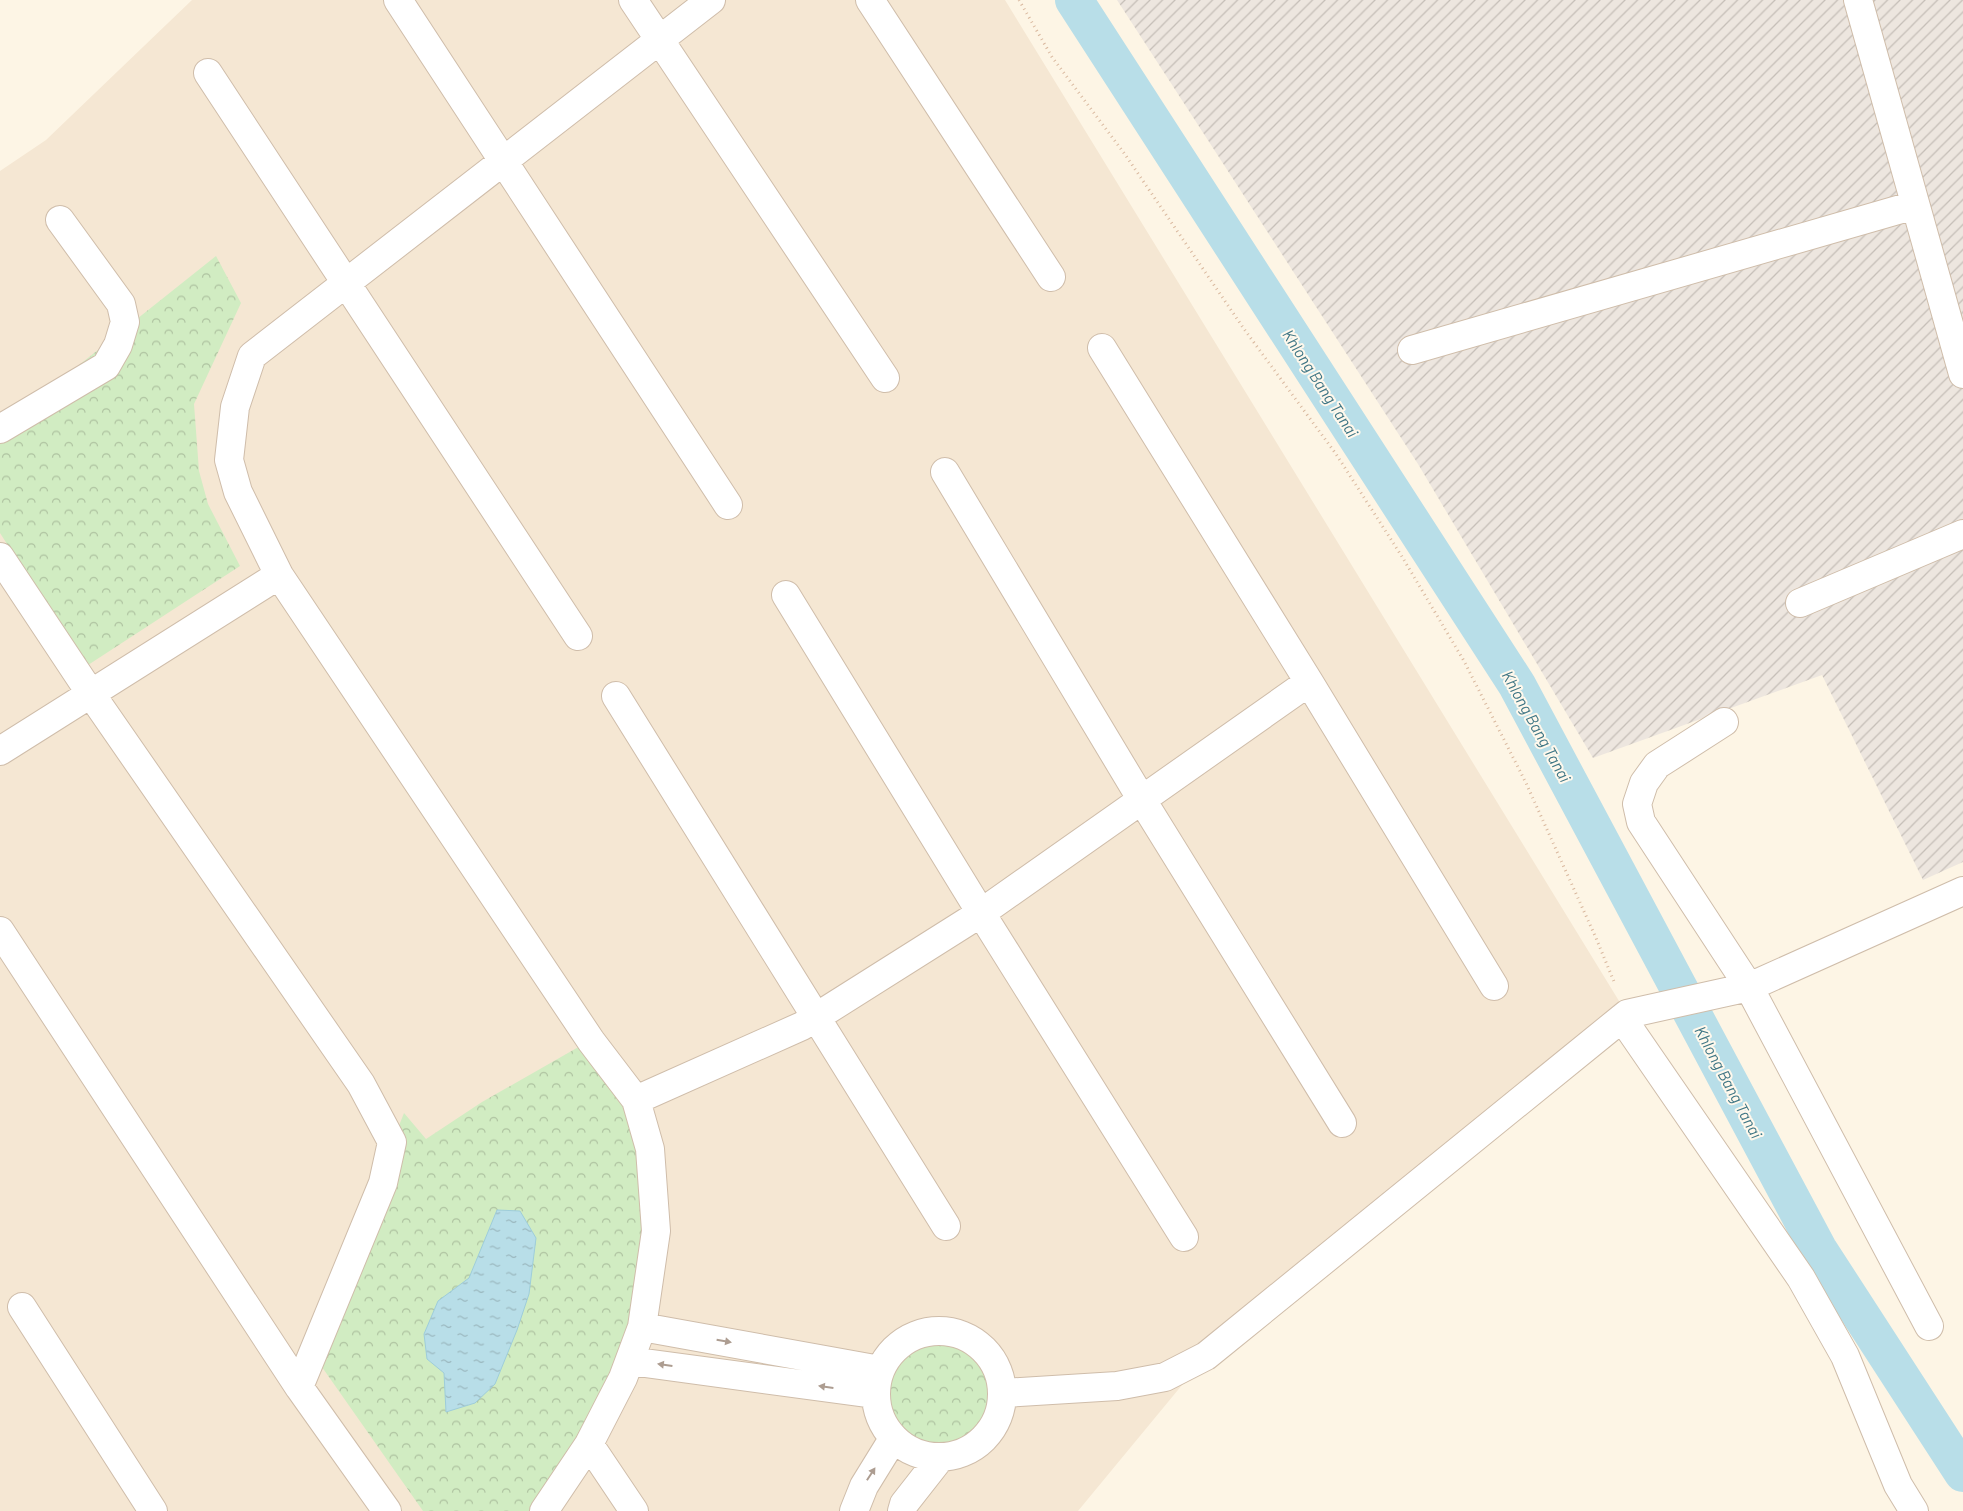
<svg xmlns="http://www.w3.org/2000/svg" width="1963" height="1511" font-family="Barlow,sans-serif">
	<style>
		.residential { fill: #f5e7d3 }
		.industrial { fill: url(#industrial-furrows) }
		.park { fill: url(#park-crowns) }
		.water { fill: url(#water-ripples); stroke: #9ecdda }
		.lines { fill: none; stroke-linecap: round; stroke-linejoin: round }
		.canal { stroke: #b8dee8; stroke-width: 38 }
		.minor-casing { stroke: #cfbdaa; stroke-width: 30 }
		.path { stroke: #d9b89e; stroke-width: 3; stroke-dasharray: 1 4; stroke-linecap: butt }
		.minor { stroke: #fff; stroke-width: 28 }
		.oneway { fill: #ad9d91 }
		.labels { text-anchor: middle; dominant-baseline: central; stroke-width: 4; stroke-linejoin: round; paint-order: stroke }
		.water-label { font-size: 16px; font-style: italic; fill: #3e7584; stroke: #fff8ec }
	</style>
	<defs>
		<pattern id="industrial-furrows" width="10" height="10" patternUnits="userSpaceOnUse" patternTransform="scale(1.25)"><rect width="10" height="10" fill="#ede6df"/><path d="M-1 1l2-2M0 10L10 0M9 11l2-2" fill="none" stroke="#c5beb7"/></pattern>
		<pattern id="park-crowns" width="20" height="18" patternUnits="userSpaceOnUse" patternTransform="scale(1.25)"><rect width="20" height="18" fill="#d1ecc2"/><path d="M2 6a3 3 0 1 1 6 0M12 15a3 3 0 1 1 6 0" fill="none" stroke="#aec2a0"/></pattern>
		<pattern id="water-ripples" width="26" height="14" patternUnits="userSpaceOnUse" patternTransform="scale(1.25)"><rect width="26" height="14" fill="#b8dee8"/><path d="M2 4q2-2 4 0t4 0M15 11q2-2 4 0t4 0" fill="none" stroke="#9ab7be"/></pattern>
	</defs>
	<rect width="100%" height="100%" fill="#fdf5e5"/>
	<!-- residential -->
	<path class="residential" d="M192,0H1005L1627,1014L1206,1356L1078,1511H0V171L46,140Z"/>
	<!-- industrial -->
	<path class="industrial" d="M1117,0H1963V862L1923,880L1822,675L1593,758L1418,464Z"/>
	<!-- park -->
	<path class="park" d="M216,256L241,303L194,404L199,471L208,504L240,566L85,667L0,533V428Z
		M589,1041L628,1093L651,1229L619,1371L540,1511H423L310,1350L404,1113L426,1139L482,1102Z
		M876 1394a63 63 0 1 1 126 0a63 63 0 1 1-126 0Z"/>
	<!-- water -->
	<path class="water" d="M497,1210L520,1211L536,1238L529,1294L517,1330L495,1384L475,1403L446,1412L444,1373L427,1359L424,1334L438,1301L469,1278Z"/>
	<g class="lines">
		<!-- canal -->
		<path class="canal" d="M1074,0L1517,685L1818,1249L1963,1473"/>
		<!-- minor casing -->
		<g class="minor-casing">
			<path id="minor" d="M398,0L728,505
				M633,0L885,378
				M870,0L1051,277
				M1858,0L1963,374
				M208,73L578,636
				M1102,348L1309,682L1494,986
				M1412,350L1915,205
				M0,429L106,366L118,345L125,322L121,304L60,220
				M945,472L1142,800L1342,1123
				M0,557L91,694L361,1084L392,1142L383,1183L299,1387
				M786,595L981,913L1184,1237
				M1800,603L1963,534
				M616,696L946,1226
				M1724,722L1657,765L1644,783L1637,804L1641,822L1749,987L1929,1326
				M0,751L279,575
				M0,931L299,1387L387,1511
				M1622,1018L1801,1278L1845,1356L1898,1485L1914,1511
				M636,1100L802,1026L981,913L1309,682
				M22,1307L153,1511
				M642,1327L880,1370
				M876 1394a63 63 0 1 1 126 0a63 63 0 1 1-126 0Z
				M630,1361L874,1394
				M1004,1393L1117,1386L1165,1377L1206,1356L1627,1014L1749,987L1963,891
				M589,1444L634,1511
				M544,1511L589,1444L623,1378L642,1327L656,1231L650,1149L636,1100L591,1041L279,575L238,492L229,460L235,407L252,356L711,0
				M854,1511L864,1486L893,1439
				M902,1511L904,1504L940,1458"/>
		</g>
		<!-- path -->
		<path class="path" d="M1019,0L1052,57L1124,153L1244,329L1336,454L1401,555L1464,661L1526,783L1596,938L1615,984"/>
		<!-- minor -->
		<use href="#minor" class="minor"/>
	</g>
	<!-- one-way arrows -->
	<defs><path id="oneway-solid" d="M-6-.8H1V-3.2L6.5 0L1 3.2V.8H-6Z" transform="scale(1.25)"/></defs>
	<g class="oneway">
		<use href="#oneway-solid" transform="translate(724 1341) rotate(10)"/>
		<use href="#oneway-solid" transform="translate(665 1365) rotate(-172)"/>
		<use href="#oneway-solid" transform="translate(826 1387) rotate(-172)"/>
		<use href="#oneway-solid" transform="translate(871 1474) rotate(-57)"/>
	</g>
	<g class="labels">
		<!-- water labels -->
		<g class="water-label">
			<text transform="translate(1321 383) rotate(57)">Khlong Bang Tanai</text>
			<text transform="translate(1537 726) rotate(61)">Khlong Bang Tanai</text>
			<text transform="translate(1729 1082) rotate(62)">Khlong Bang Tanai</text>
		</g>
	</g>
</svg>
